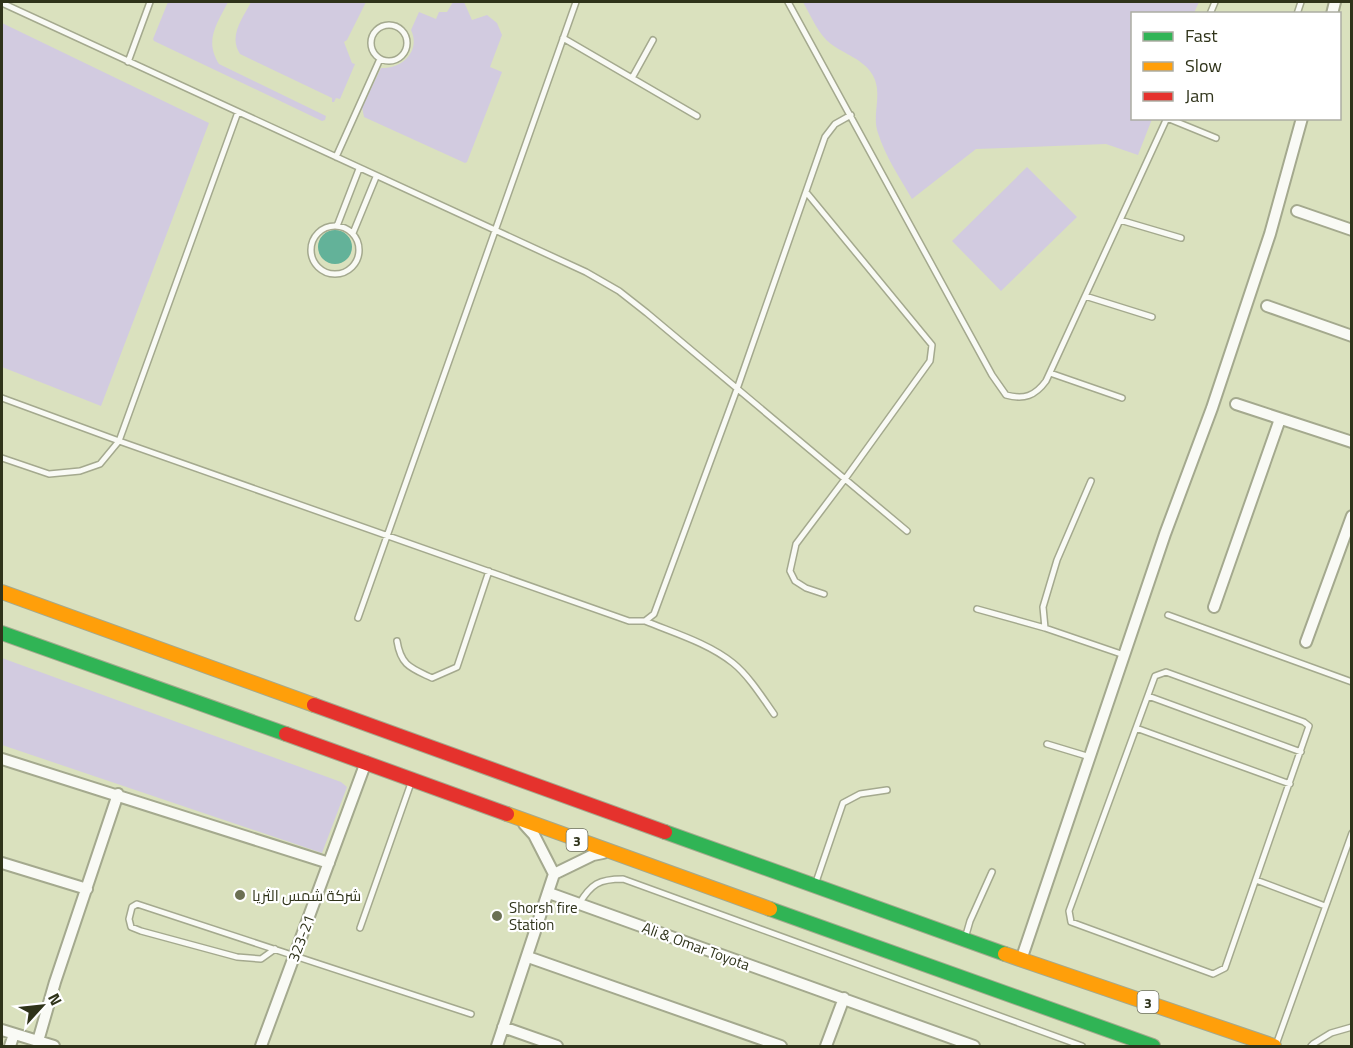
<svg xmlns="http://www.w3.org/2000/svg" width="1353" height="1048" font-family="'Titillium Web',Cairo,sans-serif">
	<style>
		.green { fill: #d2cbe0 }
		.water { fill: #63b299 }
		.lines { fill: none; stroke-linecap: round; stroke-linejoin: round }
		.lane-casing { stroke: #a4a98e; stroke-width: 8 }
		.street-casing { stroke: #a4a98e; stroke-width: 14 }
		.fast-casing { stroke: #a4a98e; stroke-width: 16 }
		.slow-casing { stroke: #a4a98e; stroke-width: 16 }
		.jam-casing { stroke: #a4a98e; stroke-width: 16 }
		.lane { stroke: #f9faf5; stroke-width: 5 }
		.street { stroke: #f9faf5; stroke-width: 10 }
		.fast { stroke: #30b455; stroke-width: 14 }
		.slow { stroke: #ff9f0a; stroke-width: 14 }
		.jam { stroke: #e5322d; stroke-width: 14 }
		.poi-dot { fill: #6b7053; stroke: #fff; stroke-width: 2 }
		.labels { text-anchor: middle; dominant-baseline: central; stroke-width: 4.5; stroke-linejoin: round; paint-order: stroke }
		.shield { fill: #fff; stroke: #6d705f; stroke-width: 1.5 }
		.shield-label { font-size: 14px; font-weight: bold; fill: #2f331a }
		.poi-label { font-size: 15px; fill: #2f331a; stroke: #fff; text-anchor: start }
		.street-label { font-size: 15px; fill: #2f331a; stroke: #fff }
	</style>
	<rect width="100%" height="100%" fill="#dae1be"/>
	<!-- green -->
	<path class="green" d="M168,2H228C217,24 204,40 219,64L326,116L325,120L322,121L154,41L153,39Z
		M251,2H366L347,40L344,42L352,63L355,64L340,99L336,98L334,102H332V98L240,54C228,36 243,18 251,2Z
		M453,2H464L472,20L487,15L497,23L502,35L490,67L502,72L467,162L465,163L364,117L362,107L381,68C402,69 421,51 411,30L419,12L436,19L439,12H447Z
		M803,2H1199L1194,13L1132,14V118L1152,119L1138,155L1106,144L976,149L912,199C900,178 885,156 878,133C871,114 884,93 872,74C863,59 844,54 831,44C818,34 811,16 803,2Z
		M2,23L209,123L101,406L2,367Z
		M1027,167L1077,217L1001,291L952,241Z
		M2,658L341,782L347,787L322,853L2,745Z"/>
	<!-- water -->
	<path class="water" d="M318 247a17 17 0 1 1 34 0a17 17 0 1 1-34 0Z"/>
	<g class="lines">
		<!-- lane casing -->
		<g class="lane-casing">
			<path id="lane" d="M788,2L992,375L1006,395C1024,400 1035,396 1046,381L1167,118
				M2,3L586,272L619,291L647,313L907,531
				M1210,14L1215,2
				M1297,14L1301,2
				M371 43a18 18 0 1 1 36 0a18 18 0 1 1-36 0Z
				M563,38L697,116
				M128,62L150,2
				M632,78L653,40
				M238,112L119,441L629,621H645L654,614L737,389L825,137L835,124L851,115
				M1167,118L1216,138
				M336,157L380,59
				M806,192L932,345L930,361L845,479L796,544L790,571L795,581L806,588L824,594
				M1120,220L1181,238
				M311 250a24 24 0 1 1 48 0a24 24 0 1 1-48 0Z
				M337,226L359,169
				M353,233L376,177
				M1085,296L1152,317
				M1050,373L1122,398
				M2,398L119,441L100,464L80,471L49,474L2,458
				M1091,481L1057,560L1043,607L1045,628L1124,655
				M977,609L1045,628
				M1168,615L1352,682
				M358,618L576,2
				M645,621C674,633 708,643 733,663C749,676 762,697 774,714
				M397,641C401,666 411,668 432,678L457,667L489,571
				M1166,672L1304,722L1309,726L1225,968L1213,974L1071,922L1069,911L1155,676Z
				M1148,696L1301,752
				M1136,728L1290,784
				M1047,744L1090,757
				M1256,880L1325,906
				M816,882L843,803L860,794L887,790
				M579,904C591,884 599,879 623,879L1082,1046
				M360,928L411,783
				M966,935L970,921L992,872
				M275,949L261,959L237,957L141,931L131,927L129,919L132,907L137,904L471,1014
				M1277,1042L1352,833
				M1311,1046L1313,1044L1331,1033L1352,1027"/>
		</g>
		<!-- street casing -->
		<g class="street-casing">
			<path id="street" d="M1332,14L1335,2
				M1297,211L1352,230
				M1267,306L1352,336
				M1236,404L1352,442
				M1214,607L1280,419
				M1306,642L1352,516
				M2,759L329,863
				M2,863L87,889
				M554,874L593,855L603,853
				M549,893L974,1046
				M528,957L781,1046
				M1021,960L1165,534L1212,408L1270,234L1302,118
				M503,1027L557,1046
				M2,1030L54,1046
				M38,1041L55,982L118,794
				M10,1046L14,1034
				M261,1046L366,762
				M497,1046L554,874L534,835L524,824
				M826,1046L844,998"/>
		</g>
		<!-- fast casing -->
		<g class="fast-casing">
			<path id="fast" d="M2,633L286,734
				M665,832L1005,954
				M770,909L1153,1046"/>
		</g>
		<!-- slow casing -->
		<g class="slow-casing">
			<path id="slow" d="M2,592L314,705
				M507,814L770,909
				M1005,954L1274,1046"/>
		</g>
		<!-- jam casing -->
		<g class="jam-casing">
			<path id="jam" d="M314,705L665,832
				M286,734L507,814"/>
		</g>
		<!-- lane -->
		<use href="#lane" class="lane"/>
		<!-- street -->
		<use href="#street" class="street"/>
		<!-- fast -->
		<use href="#fast" class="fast"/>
		<!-- slow -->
		<use href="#slow" class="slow"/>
		<!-- jam -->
		<use href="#jam" class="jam"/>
	</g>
	<!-- markers -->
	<g class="poi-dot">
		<circle cx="240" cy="895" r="6"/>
		<circle cx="497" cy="916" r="6"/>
	</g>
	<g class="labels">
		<!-- shield labels -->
		<g class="shield">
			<rect x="566.5" y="829" width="21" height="22" rx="4.5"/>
			<rect x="1137.5" y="991" width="21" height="22" rx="4.5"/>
		</g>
		<g class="shield-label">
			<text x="577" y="840">3</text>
			<text x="1148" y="1002">3</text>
		</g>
		<!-- poi labels -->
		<g class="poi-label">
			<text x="252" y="895">شركة شمس الثريا</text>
			<text x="509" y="907">Shorsh fire<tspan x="509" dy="17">Station</tspan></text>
		</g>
		<!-- street labels -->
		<g class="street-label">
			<text transform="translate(301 938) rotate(-69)">323-21</text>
			<text transform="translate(696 946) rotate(20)">Ali &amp; Omar Toyota</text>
		</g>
	</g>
	<!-- border -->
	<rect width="1353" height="1048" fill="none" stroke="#2f331a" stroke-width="6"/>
	<!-- legend -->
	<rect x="1131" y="12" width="210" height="108" fill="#ffffff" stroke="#acada3" stroke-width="1.5"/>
	<rect x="1143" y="32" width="30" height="9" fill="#30b455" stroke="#acada3" stroke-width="1.5"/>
	<text x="1185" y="42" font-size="18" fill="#2f331a">Fast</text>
	<rect x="1143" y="62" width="30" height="9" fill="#ff9f0a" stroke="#acada3" stroke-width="1.5"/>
	<text x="1185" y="72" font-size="18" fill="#2f331a">Slow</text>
	<rect x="1143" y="92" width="30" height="9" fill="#e5322d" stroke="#acada3" stroke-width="1.5"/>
	<text x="1185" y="102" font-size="18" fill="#2f331a">Jam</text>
	<!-- north arrow -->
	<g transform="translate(42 1006) rotate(63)" stroke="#ffffff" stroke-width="4.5" paint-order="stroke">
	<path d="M0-4.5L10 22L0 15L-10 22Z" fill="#2f331a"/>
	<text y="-9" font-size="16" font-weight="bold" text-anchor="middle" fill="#2f331a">N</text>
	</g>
</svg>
